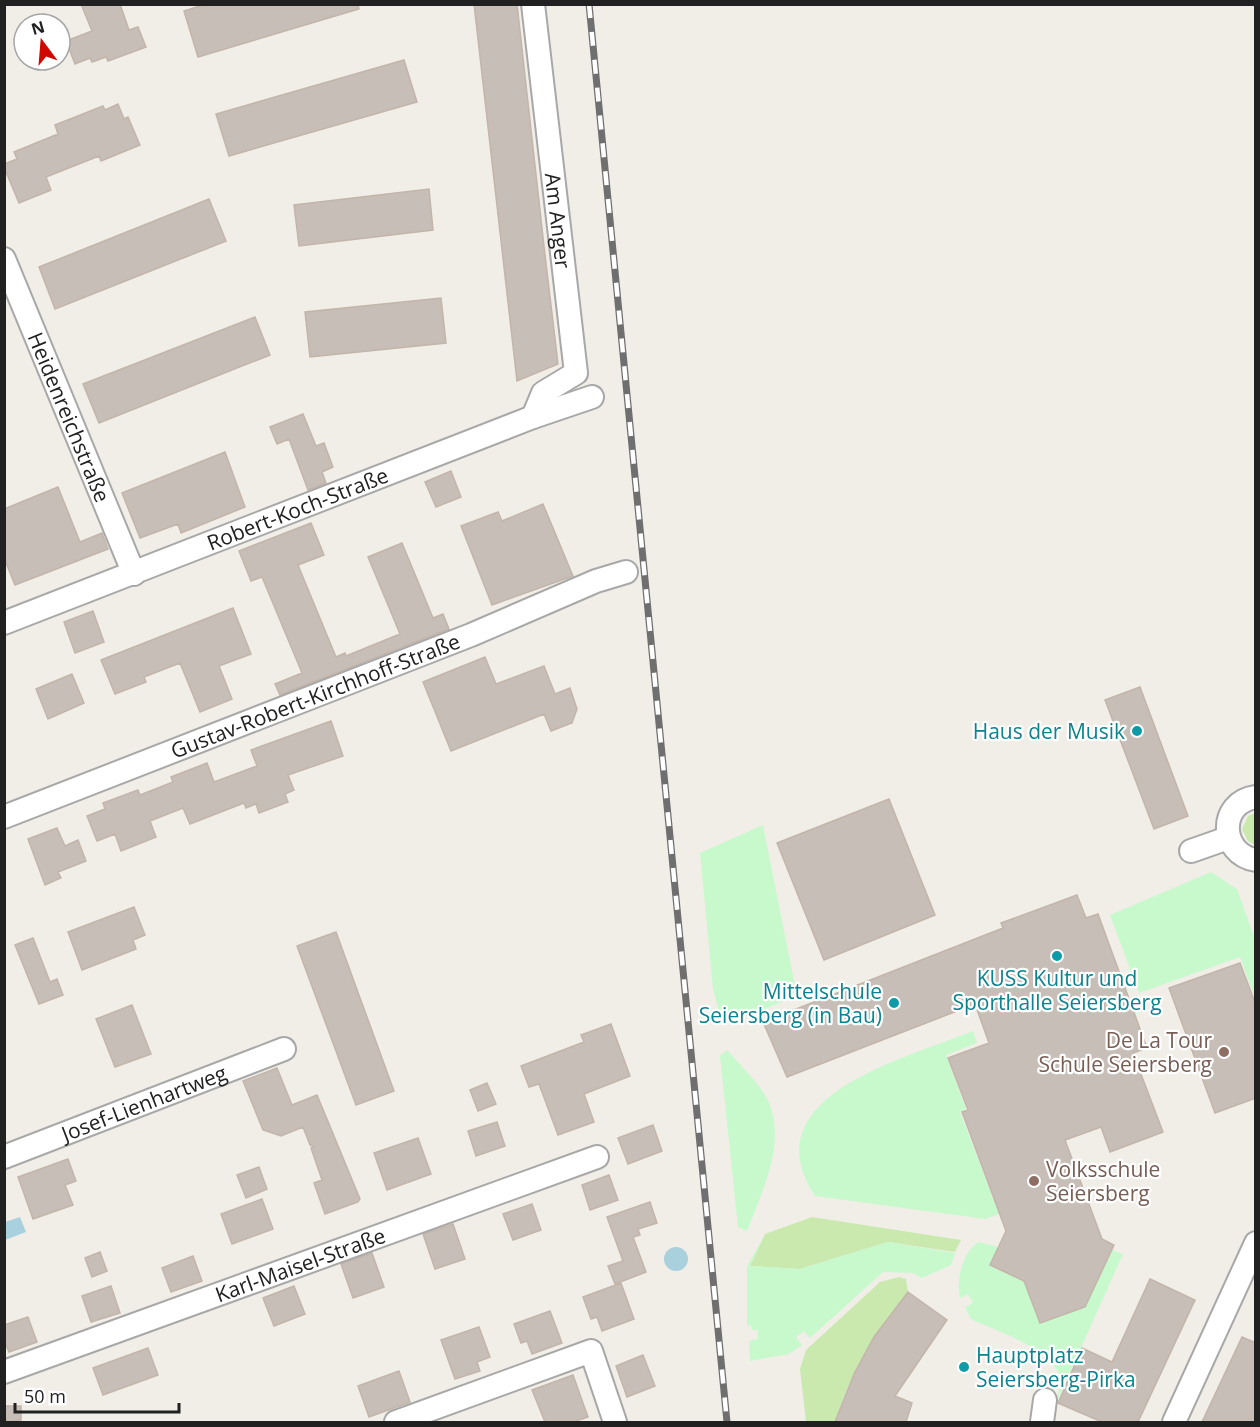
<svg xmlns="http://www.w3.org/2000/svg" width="1260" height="1427" font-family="'Open Sans',sans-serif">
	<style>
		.grass { fill: #cae9af }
		.park { fill: #c7f9cc }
		.water { fill: #a9d0dd }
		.building { fill: #c6beb7; stroke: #c3b5aa; stroke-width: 1.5 }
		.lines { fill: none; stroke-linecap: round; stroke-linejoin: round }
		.minor-casing { stroke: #a8a8a8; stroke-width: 26 }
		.minor { stroke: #fff; stroke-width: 22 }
		.rail-casing { stroke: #6f6f6f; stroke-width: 7 }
		.rail { stroke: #fff; stroke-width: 4.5; stroke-dasharray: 14; stroke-linecap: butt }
		.culture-dot { fill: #0f9aa8; stroke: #fff; stroke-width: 2 }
		.education-dot { fill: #8d6e63; stroke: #fff; stroke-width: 2 }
		.labels { text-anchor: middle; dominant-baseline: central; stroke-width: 4.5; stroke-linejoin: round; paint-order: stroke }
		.street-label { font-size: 21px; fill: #212121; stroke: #fff }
		.culture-label { font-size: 21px; fill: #0d838f; stroke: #fff; text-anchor: end }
		.education-label { font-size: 21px; fill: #785e54; stroke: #fff; text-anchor: end }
	</style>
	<rect width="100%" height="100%" fill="#f1eee8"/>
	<!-- grass -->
	<path class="grass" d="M1255,813H1256L1255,845L1248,841L1242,829L1248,816Z
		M812,1217L961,1240L955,1252L888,1242L800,1269L750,1266L765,1234Z
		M899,1277L906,1279L908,1292C877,1333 849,1372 836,1422H806L800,1369L806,1350L880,1282Z"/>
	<!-- park -->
	<path class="park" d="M763,825L797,996L733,1021L720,1015L713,989L700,853Z
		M1211,872L1237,889L1255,939V998L1240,957L1139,993L1110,915Z
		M973,1031L977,1043L946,1055L966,1109L960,1112L999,1214L985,1219L815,1196C749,1096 907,1058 973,1031Z
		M727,1050C739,1064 753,1077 763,1092C791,1133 763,1190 747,1231L738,1227L720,1056Z
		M763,1238L750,1266L800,1269L888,1242L955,1253L951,1265L922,1278L912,1273L883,1272L810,1338L804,1331L796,1337L802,1345L789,1354L750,1361L749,1341L758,1339V1330H752V1325L747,1326V1266Z
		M979,1242L998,1247L990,1265L1024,1281L1041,1323L1069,1312L1065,1300L1084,1309L1112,1250L1123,1254L1057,1401C1058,1394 1061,1384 1060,1377C1052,1348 996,1331 971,1319L965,1307L973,1303L968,1294L960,1298C956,1281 962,1251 979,1242Z"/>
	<!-- water -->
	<path class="water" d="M20,1217L26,1232L5,1240V1222Z
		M664 1259a12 12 0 1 1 24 0a12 12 0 1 1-24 0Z"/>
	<!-- building -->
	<path class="building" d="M81,4H120L129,30L138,27L146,47L108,61L106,57L92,62L90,58L75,64L66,41L92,31Z
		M206,4H358L359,9L198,57L184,11Z
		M474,4H517L545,255L558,364L517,381Z
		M404,60L417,102L229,156L216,114Z
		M118,104L124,119L128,117L140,145L101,161L99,156L46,177L51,190L19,203L4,167V164L17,159L14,152L58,134L55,125L103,106L105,110Z
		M429,189L433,230L299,246L294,205Z
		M209,199L226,241L55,309L39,267Z
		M441,298L446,343L310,357L305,312Z
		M255,317L270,355L99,423L83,384Z
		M303,414L316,446L324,443L333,467L322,472L326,483L308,490L289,439L277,444L270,427Z
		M225,452L245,507L181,533L178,524L140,538L122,493Z
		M451,471L461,497L436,507L425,482Z
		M58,487L80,542L102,533L108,549L15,585L4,558V509Z
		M543,504L573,576L492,605L461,526L498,512L502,521Z
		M311,523L324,555L298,565L336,657L345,653L346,656L400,634L368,557L402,543L433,618L443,614L449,629L280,695L275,684L302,673L262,577L251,581L239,551Z
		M233,608L251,654L219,666L232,699L200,712L180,663L144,677L146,682L115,694L101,660Z
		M93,611L104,642L75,653L64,622Z
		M485,657L496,684L544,666L555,694L570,688L577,709L572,723L551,731L544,714L451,751L423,682Z
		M72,674L84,703L48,719L36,689Z
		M1140,687L1188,816L1154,829L1105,700Z
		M331,721L343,756L288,775L294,790L285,794L288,802L259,813L256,804L246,808L244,803L190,824L183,808L150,821L156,837L121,851L115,834L97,841L87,816L105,809L103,803L138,790L140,795L173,782L171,777L207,763L214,782L257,766L251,750Z
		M889,799L935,915L824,960L777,843Z
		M57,828L65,846L78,840L86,861L58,872L61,878L45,885L28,839Z
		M1077,895L1086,918L1098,914L1147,1048L1133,1053L1163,1132L1110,1152L1101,1127L1065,1140L1102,1239L1114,1245L1085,1307L1040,1323L1024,1281L990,1265L1006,1231L962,1112L968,1110L948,1058L989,1043L975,1004L787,1077L763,1022L1003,928L1001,923Z
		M134,907L145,935L133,940L136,949L82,970L68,932Z
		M336,932L394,1091L356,1105L297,946Z
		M33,938L50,982L57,979L63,995L39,1004L15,945Z
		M1240,963L1256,1005V1098L1215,1113L1169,988Z
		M132,1005L151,1054L115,1067L96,1019Z
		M611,1024L630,1076L584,1094L594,1122L558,1135L539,1084L529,1087L521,1066L584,1042L581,1035Z
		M277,1068L292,1105L317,1095L360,1199L358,1202L325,1214L314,1183L322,1180L311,1148L314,1147L310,1145L303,1127L281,1136L263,1130L243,1081Z
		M487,1083L496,1104L478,1111L470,1090Z
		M497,1122L505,1146L476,1156L468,1131Z
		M653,1125L662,1151L628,1164L618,1138Z
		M418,1138L431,1174L387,1190L374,1153Z
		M68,1159L76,1181L65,1185L73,1205L33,1219L18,1177Z
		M259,1167L267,1189L246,1198L237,1175Z
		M609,1175L618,1200L590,1210L582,1185Z
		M262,1199L273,1229L232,1244L221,1214Z
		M650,1202L657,1223L638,1229L640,1235L633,1237L646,1272L615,1284L608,1266L623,1261L607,1217Z
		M532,1204L541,1230L513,1240L503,1214Z
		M453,1224L465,1259L435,1269L423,1234Z
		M100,1252L107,1271L92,1277L85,1258Z
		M372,1253L384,1287L353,1298L341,1264Z
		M193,1256L202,1281L171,1292L162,1268Z
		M1150,1279L1195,1300L1138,1422H1102L1058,1403L1082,1348L1112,1362Z
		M621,1283L634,1319L602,1331L597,1317L591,1319L583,1297Z
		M111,1286L120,1313L91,1322L82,1296Z
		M294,1286L305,1314L274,1326L263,1298Z
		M908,1292L947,1320L895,1396L912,1403L906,1422H835L854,1374L874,1337Z
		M550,1311L562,1343L532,1354L527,1341L521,1343L514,1324Z
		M28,1317L37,1342L9,1352L4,1340V1325Z
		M479,1327L490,1357L477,1362L480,1371L455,1379L441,1340Z
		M1242,1337L1256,1343V1422H1202Z
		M148,1348L158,1375L103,1395L93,1368Z
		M643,1355L655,1386L627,1397L616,1366Z
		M399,1371L410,1402L369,1417L358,1386Z
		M573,1375L588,1417L573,1422H545L532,1390Z
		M4,1406H21V1420L7,1422Z"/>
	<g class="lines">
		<!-- minor casing -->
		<g class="minor-casing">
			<g id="minor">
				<path id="s1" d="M533,4L576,373L543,393L533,417"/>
				<path id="s2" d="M4,259L134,574"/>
				<path id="s3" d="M4,623L533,417L592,397"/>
				<path d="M1256,797C1218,802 1219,854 1256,860"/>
				<path id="s4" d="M4,817L471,635L596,581L626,572"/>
				<path d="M1191,851L1228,838"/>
				<path id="s5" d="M4,1157L284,1049"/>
				<path id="s6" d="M4,1372L597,1157"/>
				<path d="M396,1422L591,1351L615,1422"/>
				<path d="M1042,1422L1045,1400"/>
				<path d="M1174,1422L1256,1243"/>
			</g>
		</g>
		<!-- minor -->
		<use href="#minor" class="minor"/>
		<!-- rail casing -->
		<g class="rail-casing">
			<path id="rail" d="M589,4L727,1422"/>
		</g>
		<!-- rail -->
		<use href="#rail" class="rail"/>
	</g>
	<!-- markers -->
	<g class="culture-dot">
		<circle cx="1137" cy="731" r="6"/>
		<circle cx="1057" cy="956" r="6"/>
		<circle cx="894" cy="1003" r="6"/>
		<circle cx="964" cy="1367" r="6"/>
	</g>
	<g class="education-dot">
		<circle cx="1224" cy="1052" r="6"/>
		<circle cx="1034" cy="1181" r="6"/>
	</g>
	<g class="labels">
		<!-- street labels -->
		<g class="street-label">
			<text stroke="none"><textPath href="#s1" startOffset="218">Am Anger</textPath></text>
			<text stroke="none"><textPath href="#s2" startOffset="171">Heidenreichstraße</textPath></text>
			<text stroke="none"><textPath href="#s3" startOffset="315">Robert-Koch-Straße</textPath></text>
			<text stroke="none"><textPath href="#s4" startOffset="334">Gustav-Robert-Kirchhoff-Straße</textPath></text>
			<text stroke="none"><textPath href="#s5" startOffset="150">Josef-Lienhartweg</textPath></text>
			<text stroke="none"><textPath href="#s6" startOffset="315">Karl-Maisel-Straße</textPath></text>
		</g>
		<!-- culture labels -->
		<g class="culture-label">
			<text x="1125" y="731">Haus der Musik</text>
			<text x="1057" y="978" text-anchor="middle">KUSS Kultur und<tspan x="1057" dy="24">Sporthalle Seiersberg</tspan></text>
			<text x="882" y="991">Mittelschule<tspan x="882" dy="24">Seiersberg (in Bau)</tspan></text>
			<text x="976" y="1355" text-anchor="start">Hauptplatz<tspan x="976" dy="24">Seiersberg-Pirka</tspan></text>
		</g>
		<!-- education labels -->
		<g class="education-label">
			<text x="1212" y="1040">De La Tour<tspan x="1212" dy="24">Schule Seiersberg</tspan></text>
			<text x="1046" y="1169" text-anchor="start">Volksschule<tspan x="1046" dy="24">Seiersberg</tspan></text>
		</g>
	</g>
	<!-- border -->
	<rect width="1260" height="1427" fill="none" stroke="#212121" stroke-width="12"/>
	<!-- north arrow -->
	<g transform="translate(42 42) rotate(344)"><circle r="28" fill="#ffffff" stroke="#a6a6a6" stroke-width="1.5"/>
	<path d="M0-4.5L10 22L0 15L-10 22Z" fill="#ce0904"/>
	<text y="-9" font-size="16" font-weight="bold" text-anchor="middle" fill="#212121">N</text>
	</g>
	<!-- scale -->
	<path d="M15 1403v9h164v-9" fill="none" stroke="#212121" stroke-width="3"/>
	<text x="24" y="1403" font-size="18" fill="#212121" stroke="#ffffff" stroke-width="4.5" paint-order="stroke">50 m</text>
</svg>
